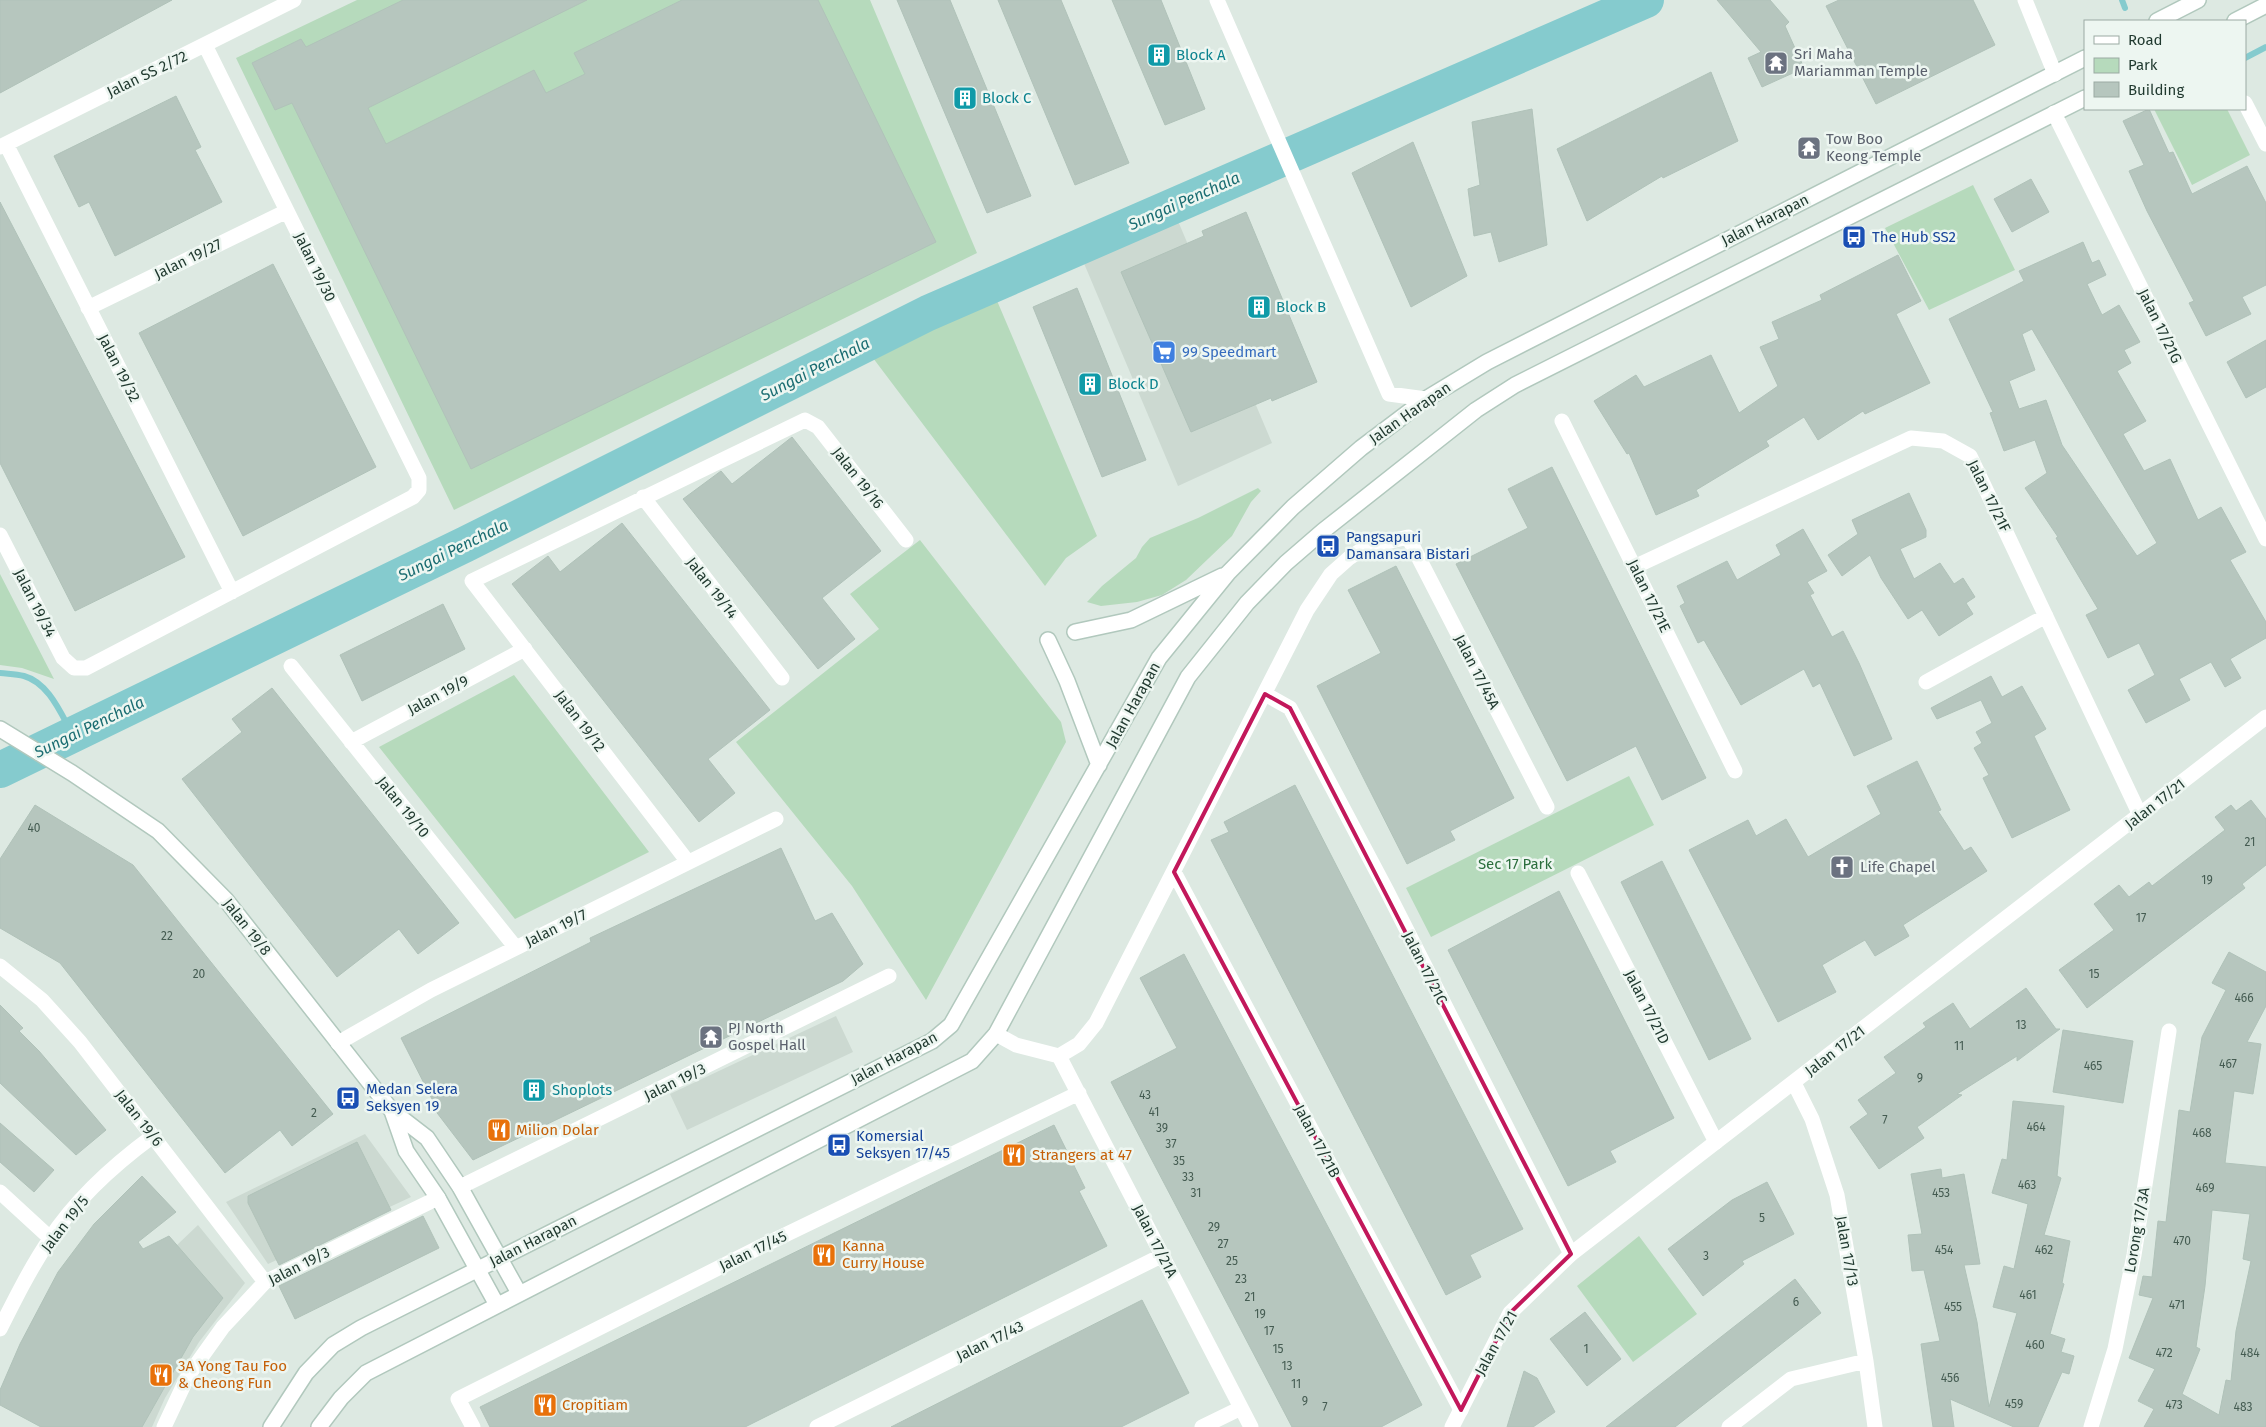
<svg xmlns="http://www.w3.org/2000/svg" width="2266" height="1427" font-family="'Fira Sans',sans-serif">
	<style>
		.built { fill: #ccd9d1 }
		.green { fill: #b6dabc }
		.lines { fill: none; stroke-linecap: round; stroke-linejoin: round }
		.stream { stroke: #85cbce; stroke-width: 6 }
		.river { stroke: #85cbce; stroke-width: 36 }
		.building { fill: #b6c6be; stroke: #b0c2b9; fill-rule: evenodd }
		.secondary-casing { stroke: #b1c8bd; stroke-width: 18 }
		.minor { stroke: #fff; stroke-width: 15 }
		.tertiary { stroke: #fff; stroke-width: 15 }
		.secondary { stroke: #fff; stroke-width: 15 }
		.marked { fill: none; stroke: #c2185b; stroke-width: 4; stroke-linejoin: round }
		.labels { text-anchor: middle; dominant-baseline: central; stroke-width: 5; stroke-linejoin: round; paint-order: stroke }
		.number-label { font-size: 12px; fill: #455c52 }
		.worship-label { font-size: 15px; fill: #5b616d; stroke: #edf6f1; text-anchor: start }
		.culture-label { font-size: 15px; fill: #0d838f; stroke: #edf6f1; text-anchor: start }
		.street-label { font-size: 15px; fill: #1f382e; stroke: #edf6f1 }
		.transit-label { font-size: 15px; fill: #164399; stroke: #edf6f1; text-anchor: start }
		.shop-label { font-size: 15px; fill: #366cbe; stroke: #edf6f1; text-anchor: start }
		.park-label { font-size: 15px; fill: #2b6e3d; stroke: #edf6f1 }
		.food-label { font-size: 15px; fill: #c56008; stroke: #edf6f1; text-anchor: start }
		.water-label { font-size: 16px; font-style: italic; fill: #1b6d72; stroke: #edf6f1 }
	</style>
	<rect width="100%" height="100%" fill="#dde9e2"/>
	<!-- built -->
	<path class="built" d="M1178,221L1272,443L1178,486L1083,261Z
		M836,1016L853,1052L687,1130L670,1094Z
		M365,1134L411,1197L268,1264L226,1202Z
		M198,1225L245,1283L199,1342L165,1398L152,1427H67L130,1299L177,1245Z"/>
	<!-- green -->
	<path class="green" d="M357,0H870L977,253L454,510L236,58Z
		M2154,109H2227L2250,155L2192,185Z
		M1973,185L2015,270L1929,310L1885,228Z
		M995,296L1097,536L1066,558L1045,586L870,354Z
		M1258,488L1261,491L1251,502L1232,536L1186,580L1162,595L1137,602L1101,606L1087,602L1102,586L1136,558L1142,547L1150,538L1198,518Z
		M920,540L1061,722L1066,742L926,1000L852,886L736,742L879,629L850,594Z
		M0,574L54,679L22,668L0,665Z
		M514,675L649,852L515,919L379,747Z
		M1629,776L1654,825L1431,937L1406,888Z
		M1639,1236L1697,1314L1633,1362L1577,1286Z"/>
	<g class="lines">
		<!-- stream -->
		<path class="stream" d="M2122,0L2125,8
			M2245,58L2266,47
			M0,673C8,674 16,674 24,676C49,683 61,714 73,735"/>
		<!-- river -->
		<path class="river" d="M0,770L466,544L928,313L1646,0"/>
	</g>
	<!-- building -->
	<path class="building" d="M0,0H172L0,93Z
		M403,0H587L368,108L386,144L534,70L546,93L585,74L574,53L682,0H818L936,242L471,469L292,103L275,110L252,63L301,39L306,47Z
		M897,0H950L1031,196L987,213Z
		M998,0H1061L1129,163L1075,185Z
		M1112,0H1161L1205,109L1165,125Z
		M1717,0H1770L1789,22L1785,26L1804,68L1762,87L1748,58L1761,52Z
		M1839,0H1973L1995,45L1876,104L1826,6Z
		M1711,72L1738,141L1663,178L1662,176L1587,221L1557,149Z
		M176,96L201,147L195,150L222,202L115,256L89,202L79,207L54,156Z
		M1532,109L1547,245L1499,262L1491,232L1474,236L1468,189L1480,185L1472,122Z
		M2149,109L2169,153L2173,152L2192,194L2247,166L2266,203V285L2242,297L2251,314L2206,336L2189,303L2194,301L2147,211L2129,171L2144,165L2123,121Z
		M1413,142L1467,276L1411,307L1352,173Z
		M2031,179L2049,212L2012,232L1994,199Z
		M0,202L185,557L75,611L0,463Z
		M1246,212L1317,382L1272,401L1271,398L1191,432L1121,272L1204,236L1202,231Z
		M2083,242L2092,263L2099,260L2106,275L2087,284L2102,315L2119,305L2140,342L2124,350L2131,363L2117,371L2146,421L2123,434L2144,471L2170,459L2198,520L2221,507L2246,552L2230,560L2266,622V638L2230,659L2241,678L2225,687L2211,662L2179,679L2190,700L2146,723L2128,690L2155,675L2139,643L2108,658L2086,615L2098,609L2056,538L2058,537L2025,488L2047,473L2035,440L2004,451L1990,413L1993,412L1949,319L2024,281L2019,271ZM2032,329L2157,543L2137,556L2062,445L2046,400L2019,409L2009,381L2035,370L2022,334Z
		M1898,255L1921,301L1896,314L1930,383L1865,414L1863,411L1818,440L1804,417L1766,441L1769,446L1696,490L1699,496L1656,515L1629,453L1627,454L1594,401L1636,375L1644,387L1711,355L1739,413L1778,386L1760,347L1779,339L1772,322L1822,300L1820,295Z
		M273,264L376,467L243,536L139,333Z
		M1077,288L1146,460L1102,477L1033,307Z
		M2266,340V387L2246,398L2227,362Z
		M792,437L881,551L822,598L855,639L818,669L683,499L721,471L732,484Z
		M1552,467L1706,778L1662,800L1636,746L1567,781L1456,564L1528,528L1508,489Z
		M1909,493L1926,530V537L1900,549L1914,579L1940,563L1954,584L1963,578L1975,597L1966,603L1973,614L1939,636L1922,610L1908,619L1881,578L1870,555L1842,576L1828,555L1858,534L1852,520Z
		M622,523L770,710L708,759L735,793L699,822L512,584L548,556L560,572Z
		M1803,529L1827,571L1807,582L1814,593L1810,595L1832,637L1843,631L1859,663L1892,739L1854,756L1820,683L1813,687L1804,669L1741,705L1704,640L1698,643L1680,606L1685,603L1677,586L1727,561L1737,580L1781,555L1776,545Z
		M1396,566L1514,798L1450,831L1455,840L1407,864L1317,686L1381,653L1348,590Z
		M443,604L465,649L362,701L340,655Z
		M1991,676L2002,697L2022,686L2046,729L2034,736L2070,810L2012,838L1983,778L1989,775L1974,748L1982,743L1976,732L1992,723L1981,700L1937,719L1931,708Z
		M272,688L459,923L418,954L399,929L337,977L182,779L242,732L232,719Z
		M1917,761L1941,810L1938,811L1964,851L1971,847L1987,871L1903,925L1909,936L1875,956L1865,940L1822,965L1836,992L1778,1022L1689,850L1748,820L1756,836L1786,819L1808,857L1881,814L1867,786Z
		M1295,785L1523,1229L1470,1255L1481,1277L1446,1295L1211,840L1229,832L1224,822Z
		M2251,800L2266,819V865L2242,884L2245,888L2087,1008L2059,970L2114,930L2094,904L2119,885L2129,897L2149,882L2152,886L2225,830L2215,817L2231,805L2236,811Z
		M35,805L133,865L333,1114L292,1146L280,1130L225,1173L60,963L0,928V859Z
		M781,848L815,921L832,913L863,964L843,981L473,1160L428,1101L432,1099L401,1038L591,942L590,938Z
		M1662,861L1751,1039L1709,1060L1621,882Z
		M1559,891L1674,1118L1610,1151L1616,1162L1568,1186L1448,950Z
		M2229,952L2266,972V1006L2247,1042L2261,1044L2253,1094L2234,1091L2225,1163L2266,1167V1427H2144L2154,1409L2138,1401L2155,1369L2129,1358L2153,1298L2139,1295L2143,1276L2152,1277L2158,1221L2166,1222L2179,1110L2190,1112L2202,1037L2226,990L2212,983ZM2212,1210L2250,1214L2243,1259L2251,1261L2236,1331L2231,1381L2226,1380L2219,1415L2182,1394L2200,1349L2196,1347L2205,1286Z
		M1184,954L1422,1405L1381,1427H1292L1111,1082L1177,1048L1140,978Z
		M2026,988L2056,1029H2060L2017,1061V1056L1957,1094L1962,1095L1917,1127L1924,1138L1879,1169L1850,1127L1868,1114L1858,1100L1896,1073L1884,1057L1926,1027L1923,1023L1953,1003L1970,1029Z
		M0,1005L23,1028L19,1031L39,1051L106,1130L76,1155L0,1083Z
		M2063,1030L2133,1041L2123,1103L2053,1092Z
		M2013,1101L2064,1106L2057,1176L2061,1178L2044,1235L2070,1241L2062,1283L2064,1284L2050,1334L2065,1339L2061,1352L2074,1356L2069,1374L2062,1372L2038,1427H2014L1950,1399L1954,1427H1933L1921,1344L1940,1341L1924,1270L1912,1271L1908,1235L1922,1234L1911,1174L1941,1169L1942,1178L1964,1174L1980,1264L1964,1265L1977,1322L1989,1407L2017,1313L1993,1307L2004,1266L2014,1269L2028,1204L1992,1193L2002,1159L2007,1160Z
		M0,1123L54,1170L34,1192L0,1162Z
		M1054,1125L1085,1188L1079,1191L1107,1246L745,1427H490L480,1407Z
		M357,1142L391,1210L279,1265L248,1203V1196Z
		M142,1176L176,1212L138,1242L143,1249L169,1236L223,1298L193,1337L142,1427H41L0,1405V1390L20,1344L58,1272L94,1224Z
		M1767,1182L1794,1234L1742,1261L1744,1264L1703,1296L1668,1249L1732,1200Z
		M423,1216L439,1248L295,1319L279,1286Z
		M1795,1279L1821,1313L1675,1427H1606Z
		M1142,1300L1189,1393L1121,1427H891Z
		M1585,1312L1621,1359L1587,1386L1550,1339Z
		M1524,1371L1537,1378L1555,1412L1533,1427H1507Z"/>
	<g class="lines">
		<!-- secondary casing -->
		<g class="secondary-casing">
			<path id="secondary" d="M2157,21L2198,0
				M2235,21L2266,5
				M1075,632L1131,620L1222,576
				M1048,640L1067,681L1099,765
				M0,729L72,773L158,831L226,900L392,1111L427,1138L460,1187L519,1293
				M392,1111L406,1151L438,1198L497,1305
				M271,1427L306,1373L333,1345L361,1328L932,1041L951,1025L1159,658L1228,573L1293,507L1361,448L1426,399L1487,362L2085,58
				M319,1427L341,1398L366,1373L972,1061L996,1034L1188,677L1247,603L1286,563L1323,531L1476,410L1515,385L2085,98"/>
		</g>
		<!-- minor -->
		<path class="minor" d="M1217,0L1389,394L1426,399
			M2025,0L2055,74
			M2245,103L2266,144
			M2054,113L2266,539
			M6,144L232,592
			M0,147L294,0
			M88,308L287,211
			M1562,421L1735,771
			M643,497L782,678
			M0,535L63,658L74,668H86L413,497L419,490V478L205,45
			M1634,567L1911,438L1943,441L1970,456L2140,815
			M291,666L516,948
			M1926,682L2046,616
			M1265,694L1290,708L1387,891L1571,1254
			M351,742L525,649
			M688,862L472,581L805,420L818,427L906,540
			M1174,872L1461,1410
			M1578,873L1716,1142
			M0,966L42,1000L80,1042L265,1282
			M996,1034L1016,1045L1059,1056L1079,1044L1096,1023L1307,610L1331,574L1349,558L1366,547L1408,537L1547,807
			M338,1043L431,990L776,819
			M1059,1056L1251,1427
			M1794,1083L1812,1119L1837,1195L1866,1361L1875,1427
			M460,1187L889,976
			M0,1192L50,1238
			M0,1329C15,1299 31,1267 50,1239C76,1199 115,1164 153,1136
			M164,1427L188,1376L223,1327L265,1282L438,1198
			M473,1427L458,1399L762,1246L1079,1093
			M817,1427L1163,1255
			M1202,1427L1241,1408
			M1729,1427L1791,1379L1866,1361
			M2091,1427L2115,1349L2134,1255L2169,1031"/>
		<!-- tertiary -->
		<path class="tertiary" d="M1452,1427L1510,1313L1571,1254L2266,717"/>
		<!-- secondary -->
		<use href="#secondary" class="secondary"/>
	</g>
	<!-- marked area -->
	<path class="marked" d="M1265,694L1290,708L1571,1254L1510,1313L1461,1410L1174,872Z"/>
	<!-- icons -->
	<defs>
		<g id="building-square" transform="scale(1.25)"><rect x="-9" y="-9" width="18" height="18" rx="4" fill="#0f9aa8" stroke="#edf6f1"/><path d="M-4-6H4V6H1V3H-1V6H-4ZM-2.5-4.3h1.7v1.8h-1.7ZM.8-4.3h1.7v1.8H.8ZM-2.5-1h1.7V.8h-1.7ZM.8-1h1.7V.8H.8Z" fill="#fff"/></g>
		<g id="temple-square" transform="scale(1.25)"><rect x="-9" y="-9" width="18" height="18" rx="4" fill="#6b7280" stroke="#edf6f1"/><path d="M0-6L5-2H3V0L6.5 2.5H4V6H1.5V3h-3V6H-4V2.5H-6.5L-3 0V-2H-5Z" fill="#fff"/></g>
		<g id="bus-square" transform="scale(1.25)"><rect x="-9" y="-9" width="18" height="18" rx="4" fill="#1a4fb4" stroke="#edf6f1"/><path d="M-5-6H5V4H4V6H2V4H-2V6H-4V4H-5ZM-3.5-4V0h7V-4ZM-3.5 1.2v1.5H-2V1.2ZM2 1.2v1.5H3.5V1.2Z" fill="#fff"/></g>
		<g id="supermarket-square" transform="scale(1.25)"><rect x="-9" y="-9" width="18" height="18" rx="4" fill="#3f7fe0" stroke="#edf6f1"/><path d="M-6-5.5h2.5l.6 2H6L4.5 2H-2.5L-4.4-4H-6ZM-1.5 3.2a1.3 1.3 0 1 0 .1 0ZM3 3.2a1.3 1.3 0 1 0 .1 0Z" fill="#fff"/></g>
		<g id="church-square" transform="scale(1.25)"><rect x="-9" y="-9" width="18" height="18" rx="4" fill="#6b7280" stroke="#edf6f1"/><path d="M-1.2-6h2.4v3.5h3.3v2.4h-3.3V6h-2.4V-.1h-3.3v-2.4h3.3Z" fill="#fff"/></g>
		<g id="restaurant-square" transform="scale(1.25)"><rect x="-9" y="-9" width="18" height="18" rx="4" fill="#e8710a" stroke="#edf6f1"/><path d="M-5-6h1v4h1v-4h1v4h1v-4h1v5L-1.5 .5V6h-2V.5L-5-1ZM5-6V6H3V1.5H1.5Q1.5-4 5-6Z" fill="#fff"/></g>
	</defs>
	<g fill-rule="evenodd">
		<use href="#building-square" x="1159" y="55"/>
		<use href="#temple-square" x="1776" y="63"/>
		<use href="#building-square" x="965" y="98"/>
		<use href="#temple-square" x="1809" y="148"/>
		<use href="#bus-square" x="1854" y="237"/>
		<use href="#building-square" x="1259" y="307"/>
		<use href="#supermarket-square" x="1164" y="352"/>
		<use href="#building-square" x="1090" y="384"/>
		<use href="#bus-square" x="1328" y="546"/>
		<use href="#church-square" x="1842" y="867"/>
		<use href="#temple-square" x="711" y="1037"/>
		<use href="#building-square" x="534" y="1090"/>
		<use href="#bus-square" x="348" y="1098"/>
		<use href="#restaurant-square" x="499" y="1130"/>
		<use href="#bus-square" x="839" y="1145"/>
		<use href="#restaurant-square" x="1014" y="1155"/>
		<use href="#restaurant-square" x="824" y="1255"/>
		<use href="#restaurant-square" x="161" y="1375"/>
		<use href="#restaurant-square" x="545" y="1405"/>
	</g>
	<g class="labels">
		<!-- number labels -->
		<g class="number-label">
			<text x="34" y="828">40</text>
			<text x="2250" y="842">21</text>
			<text x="2207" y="880">19</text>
			<text x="2141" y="918">17</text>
			<text x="167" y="936">22</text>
			<text x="199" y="974">20</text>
			<text x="2094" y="974">15</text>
			<text x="2244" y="998">466</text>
			<text x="2021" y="1025">13</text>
			<text x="1959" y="1046">11</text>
			<text x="2228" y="1064">467</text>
			<text x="2093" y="1066">465</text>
			<text x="1920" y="1078">9</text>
			<text x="1145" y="1095">43</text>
			<text x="1154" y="1112">41</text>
			<text x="314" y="1113">2</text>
			<text x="1885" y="1120">7</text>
			<text x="2036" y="1127">464</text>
			<text x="1162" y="1128">39</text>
			<text x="2202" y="1133">468</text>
			<text x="1171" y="1144">37</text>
			<text x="1179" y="1161">35</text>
			<text x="1188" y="1177">33</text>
			<text x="2027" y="1185">463</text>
			<text x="2205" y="1188">469</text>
			<text x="1196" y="1193">31</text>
			<text x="1941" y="1193">453</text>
			<text x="1762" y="1218">5</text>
			<text x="1214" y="1227">29</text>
			<text x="2182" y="1241">470</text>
			<text x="1223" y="1244">27</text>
			<text x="1944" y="1250">454</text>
			<text x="2044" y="1250">462</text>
			<text x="1706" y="1256">3</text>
			<text x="1232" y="1261">25</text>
			<text x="1241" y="1279">23</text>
			<text x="2028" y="1295">461</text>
			<text x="1250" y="1297">21</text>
			<text x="1796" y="1302">6</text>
			<text x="2177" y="1305">471</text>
			<text x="1953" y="1307">455</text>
			<text x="1260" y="1314">19</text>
			<text x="1269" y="1331">17</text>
			<text x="2035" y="1345">460</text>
			<text x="1278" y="1349">15</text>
			<text x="1586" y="1349">1</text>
			<text x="2164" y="1353">472</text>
			<text x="2250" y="1353">484</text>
			<text x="1287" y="1366">13</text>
			<text x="1950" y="1378">456</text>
			<text x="1296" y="1384">11</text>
			<text x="1305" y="1401">9</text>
			<text x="2014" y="1404">459</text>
			<text x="2174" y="1405">473</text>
			<text x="1325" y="1407">7</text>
			<text x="2243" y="1407">483</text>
		</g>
		<!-- worship labels -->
		<g class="worship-label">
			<text x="1794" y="54">Sri Maha<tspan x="1794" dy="17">Mariamman Temple</tspan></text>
			<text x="1826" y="139">Tow Boo<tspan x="1826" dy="17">Keong Temple</tspan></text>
			<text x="1860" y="867">Life Chapel</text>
			<text x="728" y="1028">PJ North<tspan x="728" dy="17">Gospel Hall</tspan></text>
		</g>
		<!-- culture labels -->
		<g class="culture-label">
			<text x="1176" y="55">Block A</text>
			<text x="982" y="98">Block C</text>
			<text x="1276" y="307">Block B</text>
			<text x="1108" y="384">Block D</text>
			<text x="552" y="1090">Shoplots</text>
		</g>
		<!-- street labels -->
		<g class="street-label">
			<text transform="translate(147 74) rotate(-26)">Jalan SS 2/72</text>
			<text transform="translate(1765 220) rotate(-27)">Jalan Harapan</text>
			<text transform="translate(188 259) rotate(-26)">Jalan 19/27</text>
			<text transform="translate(315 267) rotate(64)">Jalan 19/30</text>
			<text transform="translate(2160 326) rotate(64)">Jalan 17/21G</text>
			<text transform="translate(119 368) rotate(63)">Jalan 19/32</text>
			<text transform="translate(1410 413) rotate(-35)">Jalan Harapan</text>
			<text transform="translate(858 478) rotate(52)">Jalan 19/16</text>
			<text transform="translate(1989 496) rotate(64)">Jalan 17/21F</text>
			<text transform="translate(712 588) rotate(52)">Jalan 19/14</text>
			<text transform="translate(1649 596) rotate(64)">Jalan 17/21E</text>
			<text transform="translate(35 603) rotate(63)">Jalan 19/34</text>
			<text transform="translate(1477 672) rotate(63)">Jalan 17/45A</text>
			<text transform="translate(438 695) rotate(-28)">Jalan 19/9</text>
			<text transform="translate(1133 705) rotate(-61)">Jalan Harapan</text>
			<text transform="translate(580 721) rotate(53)">Jalan 19/12</text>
			<text transform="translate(2155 804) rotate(-38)">Jalan 17/21</text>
			<text transform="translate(403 807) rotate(51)">Jalan 19/10</text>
			<text transform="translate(247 927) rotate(52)">Jalan 19/8</text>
			<text transform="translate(556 928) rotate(-26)">Jalan 19/7</text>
			<text transform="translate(1425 968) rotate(63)">Jalan 17/21C</text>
			<text transform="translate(1647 1007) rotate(63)">Jalan 17/21D</text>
			<text transform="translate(1835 1051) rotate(-38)">Jalan 17/21</text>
			<text transform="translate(894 1058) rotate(-28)">Jalan Harapan</text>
			<text transform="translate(675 1082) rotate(-26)">Jalan 19/3</text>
			<text transform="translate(139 1118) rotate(52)">Jalan 19/6</text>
			<text transform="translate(1317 1141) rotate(62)">Jalan 17/21B</text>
			<text transform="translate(65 1224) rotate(-52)">Jalan 19/5</text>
			<text transform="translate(2137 1230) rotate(-80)">Lorong 17/3A</text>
			<text transform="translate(533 1241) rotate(-27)">Jalan Harapan</text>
			<text transform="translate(1155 1241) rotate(63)">Jalan 17/21A</text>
			<text transform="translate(753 1251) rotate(-26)">Jalan 17/45</text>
			<text transform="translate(1847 1251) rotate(80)">Jalan 17/13</text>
			<text transform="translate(299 1266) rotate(-27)">Jalan 19/3</text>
			<text transform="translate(990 1341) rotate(-26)">Jalan 17/43</text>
			<text transform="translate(1496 1343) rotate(-61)">Jalan 17/21</text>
		</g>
		<!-- transit labels -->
		<g class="transit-label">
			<text x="1872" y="237">The Hub SS2</text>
			<text x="1346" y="537">Pangsapuri<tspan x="1346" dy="17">Damansara Bistari</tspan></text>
			<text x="366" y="1089">Medan Selera<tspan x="366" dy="17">Seksyen 19</tspan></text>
			<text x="856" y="1136">Komersial<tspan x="856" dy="17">Seksyen 17/45</tspan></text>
		</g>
		<!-- shop labels -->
		<g class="shop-label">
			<text x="1182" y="352">99 Speedmart</text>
		</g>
		<!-- park labels -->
		<g class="park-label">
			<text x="1515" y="864">Sec 17 Park</text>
		</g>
		<!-- food labels -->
		<g class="food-label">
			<text x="516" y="1130">Milion Dolar</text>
			<text x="1032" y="1155">Strangers at 47</text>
			<text x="842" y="1246">Kanna<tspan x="842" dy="17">Curry House</tspan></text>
			<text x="178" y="1366">3A Yong Tau Foo<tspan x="178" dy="17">&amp; Cheong Fun</tspan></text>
			<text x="562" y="1405">Cropitiam</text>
		</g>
		<!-- water labels -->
		<g class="water-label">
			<text transform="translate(1184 201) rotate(-24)">Sungai Penchala</text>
			<text transform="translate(815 369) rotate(-27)">Sungai Penchala</text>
			<text transform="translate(453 550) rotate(-26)">Sungai Penchala</text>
			<text transform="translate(89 727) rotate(-26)">Sungai Penchala</text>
		</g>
	</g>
	<!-- legend -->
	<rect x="2084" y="20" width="162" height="90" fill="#edf6f1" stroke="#9baaa3"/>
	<rect x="2094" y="36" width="25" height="8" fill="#ffffff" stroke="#9baaa3"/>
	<text x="2128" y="45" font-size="15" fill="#1f382e">Road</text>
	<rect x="2094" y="58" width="25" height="15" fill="#b6dabc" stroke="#9baaa3"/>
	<text x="2128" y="70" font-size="15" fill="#1f382e">Park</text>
	<rect x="2094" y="82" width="25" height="15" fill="#b6c6be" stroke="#9baaa3"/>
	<text x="2128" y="95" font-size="15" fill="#1f382e">Building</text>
</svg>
